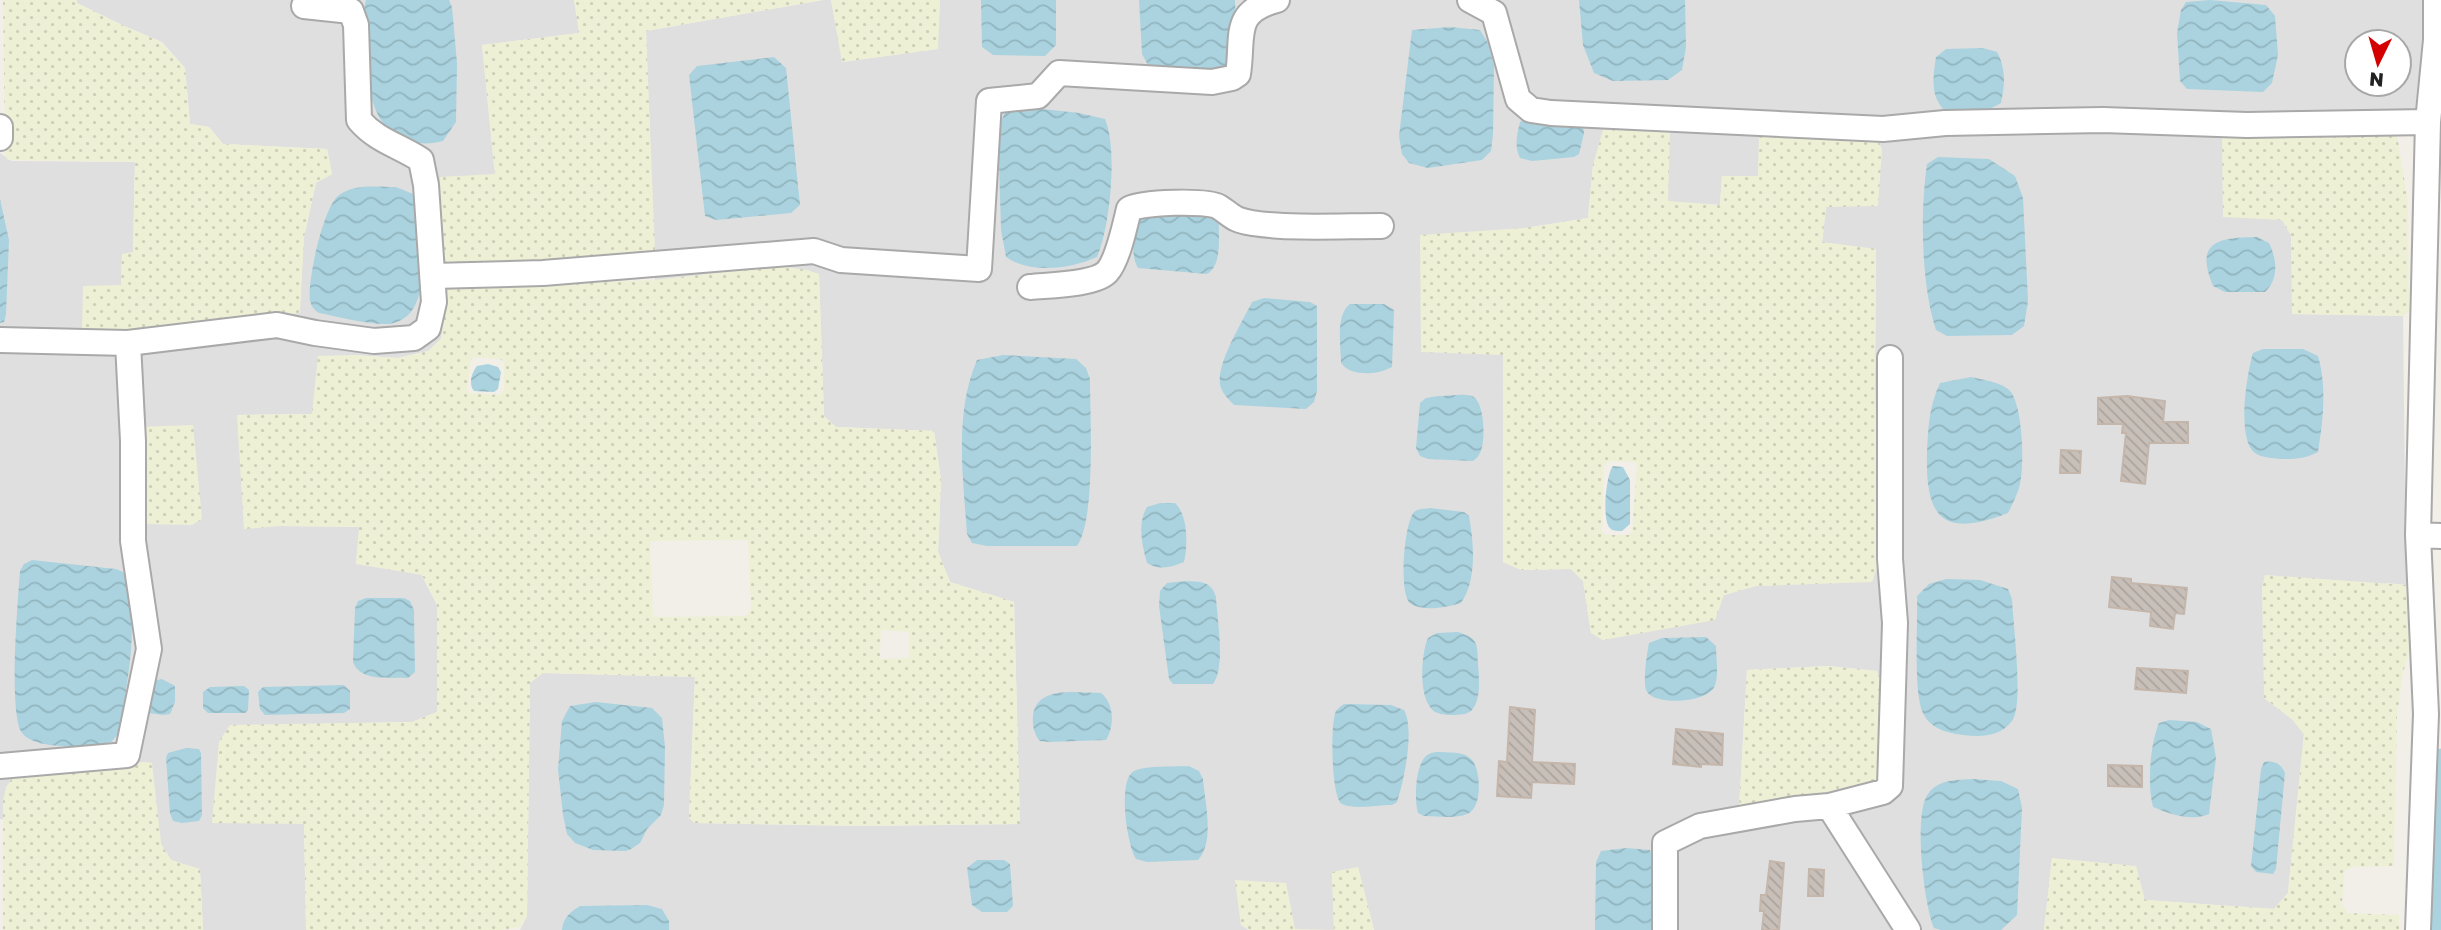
<svg xmlns="http://www.w3.org/2000/svg" width="2441" height="930" font-family="'Golos Text',sans-serif">
	<style>
		.residential { fill: #e0dfdf; fill-rule: evenodd }
		.farmland { fill: url(#farmland-dots); fill-rule: evenodd }
		.water { fill: url(#water-waves) }
		.lines { fill: none; stroke-linecap: round; stroke-linejoin: round }
		.canal { stroke: #aad3df; stroke-width: 19 }
		.building { fill: url(#building-back-hatch); stroke: #c4b6ab; stroke-width: 2 }
		.minor-casing { stroke: #a9a9a9; stroke-width: 28 }
		.minor { stroke: #fff; stroke-width: 24 }
	</style>
	<defs>
		<pattern id="farmland-dots" width="8" height="8" patternUnits="userSpaceOnUse" patternTransform="scale(1.75)"><rect width="8" height="8" fill="#eef0d5"/><path d="M2 2h.1M6 6h.1" fill="none" stroke="#ccceb7" stroke-width="1.8" stroke-linecap="round"/></pattern>
		<pattern id="water-waves" width="16" height="10" patternUnits="userSpaceOnUse" patternTransform="scale(1.75)"><rect width="16" height="10" fill="#aad3df"/><path d="M0 5q4-4 8 0t8 0" fill="none" stroke="#92b5bf"/></pattern>
		<pattern id="building-back-hatch" width="6" height="6" patternUnits="userSpaceOnUse" patternTransform="scale(1.75)"><rect width="6" height="6" fill="#c7bfb8"/><path d="M-1 5l2 2M0 0l6 6M5-1l2 2" fill="none" stroke="#aba49e"/></pattern>
	</defs>
	<rect width="100%" height="100%" fill="#f2efe9"/>
	<!-- residential -->
	<path class="residential" d="M77,0H574L580,33L482,45L495,175L450,266L451,288L441,339L428,351L398,358L354,355L312,414L237,415L280,526L360,527L356,563L421,574L437,605V712L412,722L321,724L304,824L306,930H203L200,870L171,860L161,844L151,763L3,802L4,819H0V153L12,161L135,162L133,252L122,255L121,285L134,332L190,322L299,313L304,237L316,182L332,174L327,149L223,144L209,127L190,124L185,68L162,42L122,25L77,3Z
		M823,0H831L843,62L937,49L940,0H1490L1497,3L1500,0H2441L2440,139L2397,135L2282,220L2291,235L2293,314L2403,316L2406,585L2387,583L2264,698L2292,719L2304,734L2288,893L2274,909L2145,900L2052,858L2044,930H1374L1358,868L1332,872L1334,930H1295L1236,880L1241,925L1249,930H520L527,916L530,683L542,673L695,677L689,818L695,823L863,826L1020,824L1014,602L950,582L938,552L941,480L934,431L836,427L824,416L819,274L779,266L655,280L646,31ZM2357,42H2399V84H2357ZM1593,165L1668,202L1720,205L1722,176H1758L1826,207L1822,243L1876,250L1875,386L1879,561L1872,581L1756,586L1724,595L1604,640L1591,633L1583,581L1571,569L1521,570L1503,562V354L1525,228L1588,218ZM1828,666L1877,671L1880,679L1881,779L1739,809L1747,670Z"/>
	<!-- farmland -->
	<path class="farmland" d="M3,0H77V3L122,25L161,42L185,68L190,124L209,127L223,144L327,149L332,174L316,183L304,237L300,313L190,322L134,332L82,330L83,286L121,285L122,254L133,252L135,162L8,160L5,156Z
		M574,0H823L646,31L655,251L450,266L442,261L440,177L495,174L482,45L579,33Z
		M831,0H940L938,49L842,62Z
		M1603,130L1670,131L1668,201L1720,205L1722,176H1758L1759,133L1878,140L1882,149L1878,206L1826,207L1822,242L1876,249L1875,386L1879,561L1872,582L1756,586L1724,595L1715,620L1603,640L1591,633L1583,581L1571,569L1521,570L1503,562V355L1421,352L1420,235L1525,228L1588,218L1593,165ZM1609,461L1635,462L1637,467L1632,532L1629,535H1607L1602,532L1604,465Z
		M2222,135H2397L2408,202L2409,311L2403,316L2292,314L2291,235L2282,220L2223,217Z
		M779,266L807,270L819,274L824,416L836,427L934,431L941,480L938,552L950,582L1014,602L1020,824L863,826L695,823L689,818L695,677L543,673L530,683L527,916L520,927L501,930H306L304,824L212,823L219,742L230,725L412,722L437,712V605L422,575L356,564L359,527L280,526L244,529L237,415L312,414L318,356L354,355L398,358L428,351L441,339L447,291L451,288L655,280ZM474,357L500,359L504,362V390L500,395L469,393L467,390L471,360ZM748,540L751,609L746,616L653,617L650,541ZM881,630L909,632V658L880,659Z
		M193,425L202,519L192,525L145,524L139,427Z
		M2265,575L2406,585L2412,642L2403,673L2397,716L2394,866L2353,867L2344,871L2342,905L2348,913L2399,915V930H2044L2052,858L2136,866L2145,900L2274,909L2288,893L2304,734L2292,719L2264,698L2262,587Z
		M1828,666L1877,671L1880,679L1881,779L1878,786L1739,809L1747,670Z
		M144,762L152,763L161,844L171,860L200,869L203,930H3V802L6,787L13,777L51,769Z
		M1358,867L1374,930H1249L1241,925L1235,880L1286,883L1295,929L1334,930L1332,872Z"/>
	<!-- water -->
	<path class="water" d="M366,0H449L452,7L457,63L456,122L443,141C421,147 397,142 383,123C365,99 358,29 366,0Z
		M981,0H1056V45L1045,56L993,55L982,47Z
		M1139,0H1235L1236,39L1233,62L1222,71L1149,67L1142,54Z
		M1579,0H1685L1686,47L1682,70L1668,80L1613,81L1594,73L1583,45Z
		M2210,0L2266,5L2275,16L2278,55L2272,83L2263,92L2187,89L2180,81L2177,33L2181,10L2186,2Z
		M1450,27L1480,30L1488,43L1494,66L1493,135L1491,151L1482,160L1428,168L1409,163L1402,154L1399,136L1412,30Z
		M1983,48L1997,52C2006,68 2005,85 2001,103L1988,110H1944C1930,95 1933,76 1936,57L1946,49Z
		M774,57L786,68L800,205L791,213L716,220L705,216L689,75L697,66Z
		M1016,106L1079,113L1105,119C1118,149 1110,228 1097,257C1071,269 1030,274 1006,257L1001,230L998,129L1005,112Z
		M1527,117L1583,126L1584,133L1579,154L1574,157L1532,161L1520,158C1514,146 1517,134 1520,122Z
		M1938,157L1989,159L2015,176L2023,198L2028,301L2024,326L2012,335L1947,336L1936,330C1921,284 1920,212 1927,164Z
		M396,187L418,196C420,231 439,323 385,324C364,324 340,317 319,313C314,310 312,307 310,301C307,282 323,208 338,196C353,183 378,187 396,187Z
		M0,199L9,240L6,314L4,322L0,323Z
		M1201,210L1219,219C1218,235 1223,265 1207,274L1138,268C1129,253 1134,227 1142,212Z
		M2257,237L2269,243C2277,259 2279,279 2265,292H2225L2213,286C2194,240 2219,238 2257,237Z
		M1264,298L1310,302L1317,306V391L1314,402L1306,409L1234,405C1230,401 1223,394 1221,388C1213,368 1243,321 1252,302Z
		M1350,304H1384L1394,310L1392,367C1378,375 1351,377 1341,363C1341,346 1335,315 1350,304Z
		M2263,349H2303L2318,356C2327,386 2323,422 2318,452C2304,459 2296,459 2281,459C2273,458 2262,458 2255,453C2236,439 2247,373 2253,353Z
		M1003,355L1076,359L1086,368L1090,379C1090,415 1096,520 1077,546H987L972,543L967,534C963,477 954,413 977,360Z
		M488,364L498,367L501,372L498,389L494,392L474,391C468,384 472,372 477,366Z
		M1971,377C1983,380 2003,382 2011,392C2023,409 2025,469 2019,488C2016,497 2012,505 2008,513C1944,538 1925,520 1927,453C1928,428 1929,406 1940,383Z
		M1438,396C1448,396 1463,393 1472,396C1485,401 1486,442 1480,453C1479,456 1476,459 1473,461L1428,459L1420,456L1416,448L1420,403L1426,398Z
		M1613,466L1623,467L1630,480V524L1622,531C1619,531 1613,531 1611,529C1601,523 1606,474 1613,466Z
		M1160,503H1175C1188,515 1188,545 1184,562C1172,567 1159,571 1147,563C1142,545 1137,523 1147,507Z
		M1430,508L1464,512L1469,516C1474,543 1477,580 1461,603C1447,607 1425,612 1411,604C1398,596 1404,523 1414,512C1419,508 1424,509 1430,508Z
		M32,560L116,569L123,572L127,579C135,626 132,651 125,697C122,716 126,728 111,742C91,747 36,751 22,733C8,714 18,599 20,571L24,564Z
		M1946,579L1980,580L2008,589L2012,599C2013,622 2024,706 2012,721C2000,737 1981,737 1963,735C1948,733 1930,729 1923,713C1913,692 1918,623 1917,596L1929,584Z
		M1185,581C1200,582 1211,580 1216,597C1217,619 1226,667 1213,684H1173L1169,679L1159,606L1160,591L1167,583Z
		M366,598H404L410,601L414,610L415,672L408,678C390,677 360,682 353,662L355,608L358,601Z
		M1458,632C1479,639 1477,643 1478,664C1479,676 1481,696 1474,707C1470,715 1462,714 1455,715C1446,715 1435,715 1430,707C1419,693 1421,654 1428,638L1437,633Z
		M1706,637L1716,646C1716,658 1719,674 1715,685C1710,703 1656,706 1647,692C1642,684 1647,653 1649,643L1662,638Z
		M162,679L175,686V702L170,714L163,715L149,713L146,708L152,681Z
		M344,685L350,691V709L344,713L265,715L260,709L258,692L263,687Z
		M244,686L249,690L248,710L245,713H208L203,708V692L210,687Z
		M1101,693C1114,703 1115,726 1106,740L1049,742L1040,741C1034,735 1032,724 1033,715C1038,685 1077,693 1101,693Z
		M596,702L652,708L662,718L665,747L664,805L661,815L647,829L640,843L631,849L626,851L593,850L575,843L567,834L563,815L558,769L562,721L570,706Z
		M1344,704L1391,705L1404,710C1415,729 1404,781 1397,802L1392,805C1378,805 1354,810 1342,804C1331,798 1330,722 1336,711C1338,708 1341,706 1344,704Z
		M2169,720L2197,722L2211,729L2216,758L2209,814C2191,822 2170,814 2153,807C2147,784 2150,745 2159,723Z
		M186,748L199,749L201,753L202,815L199,821L182,823L173,821L170,813L166,758L168,753Z
		M1441,752C1451,753 1464,751 1472,760C1481,770 1483,808 1467,814C1456,819 1437,816 1424,816L1418,813C1414,800 1415,760 1429,754C1433,752 1437,752 1441,752Z
		M2264,762C2275,760 2281,764 2285,773L2276,869L2273,874L2256,872L2251,866L2261,769Z
		M1189,766L1199,771L1203,779C1205,803 1215,841 1198,860L1147,862L1136,859C1127,845 1117,780 1134,771C1146,765 1175,767 1189,766Z
		M1973,779L2001,781L2018,789L2022,808L2017,915L2001,930H1941L1934,928C1924,905 1913,814 1928,794C1938,779 1957,780 1973,779Z
		M1626,848L1650,850C1659,874 1654,904 1652,930H1595L1596,862L1601,851Z
		M977,860H1004L1010,864L1013,906L1007,912H982L972,905L967,868Z
		M647,905L662,909L669,921V930H562C563,918 570,912 580,906Z"/>
	<g class="lines">
		<!-- canal -->
		<path class="canal" d="M2439,930L2441,758"/>
	</g>
	<!-- building -->
	<path class="building" d="M2127,396L2165,401L2163,422H2188V443H2149L2145,484L2121,481L2126,433H2122L2123,424H2098V398Z
		M2061,450L2081,451L2080,473H2060Z
		M2112,577L2131,579V583L2187,588L2184,614L2175,613L2173,629L2150,626L2151,612L2109,607Z
		M2137,668L2188,671L2186,693L2135,689Z
		M1510,707L1535,710L1532,762L1575,764L1574,784L1532,782L1531,798L1497,796L1499,761L1507,762Z
		M1676,729L1723,734L1722,765L1701,764V767L1673,764Z
		M2108,765L2142,766V787L2108,786Z
		M1770,861L1784,863L1779,930H1762L1764,911H1760L1761,895H1766Z
		M1809,869L1824,870L1823,896H1808Z"/>
	<g class="lines">
		<!-- minor casing -->
		<g class="minor-casing">
			<path id="minor" d="M1470,0L1494,13L1518,99L1531,110L1551,113L1883,129L1945,123L2103,120L2247,125L2428,122L2418,535
				M2428,122L2436,40V0
				M0,127V138
				M433,276L543,273L814,251L841,260L979,269L989,101L1038,96L1059,73L1212,82L1232,78L1238,74C1244,36 1231,12 1277,0
				M1030,287C1049,285 1094,285 1107,272C1118,260 1125,225 1129,209C1142,202 1207,200 1219,207C1233,216 1233,220 1252,223C1291,229 1342,226 1381,226
				M0,340L128,343L277,325L315,333L374,341L414,338L428,328L434,302L426,185L421,160C398,145 377,141 359,120L356,25L351,11L304,6
				M0,766L127,755L149,649L133,541V441L128,343
				M1829,806L1908,930
				M1665,930V843L1700,826L1795,809L1829,806L1883,792L1890,786L1895,623L1890,559V358
				M2418,930L2426,714L2418,535L2441,536"/>
		</g>
		<!-- minor -->
		<use href="#minor" class="minor"/>
	</g>
	<!-- north arrow -->
	<g transform="translate(2378 63) rotate(185)"><circle r="33" fill="#ffffff" stroke="#a7a7a7" stroke-width="2"/>
	<path d="M0-5L12 26L0 18L-12 26Z" fill="#d40000"/>
	<text y="-10" font-size="19" font-weight="bold" text-anchor="middle" fill="#222222">N</text>
	</g>
</svg>
